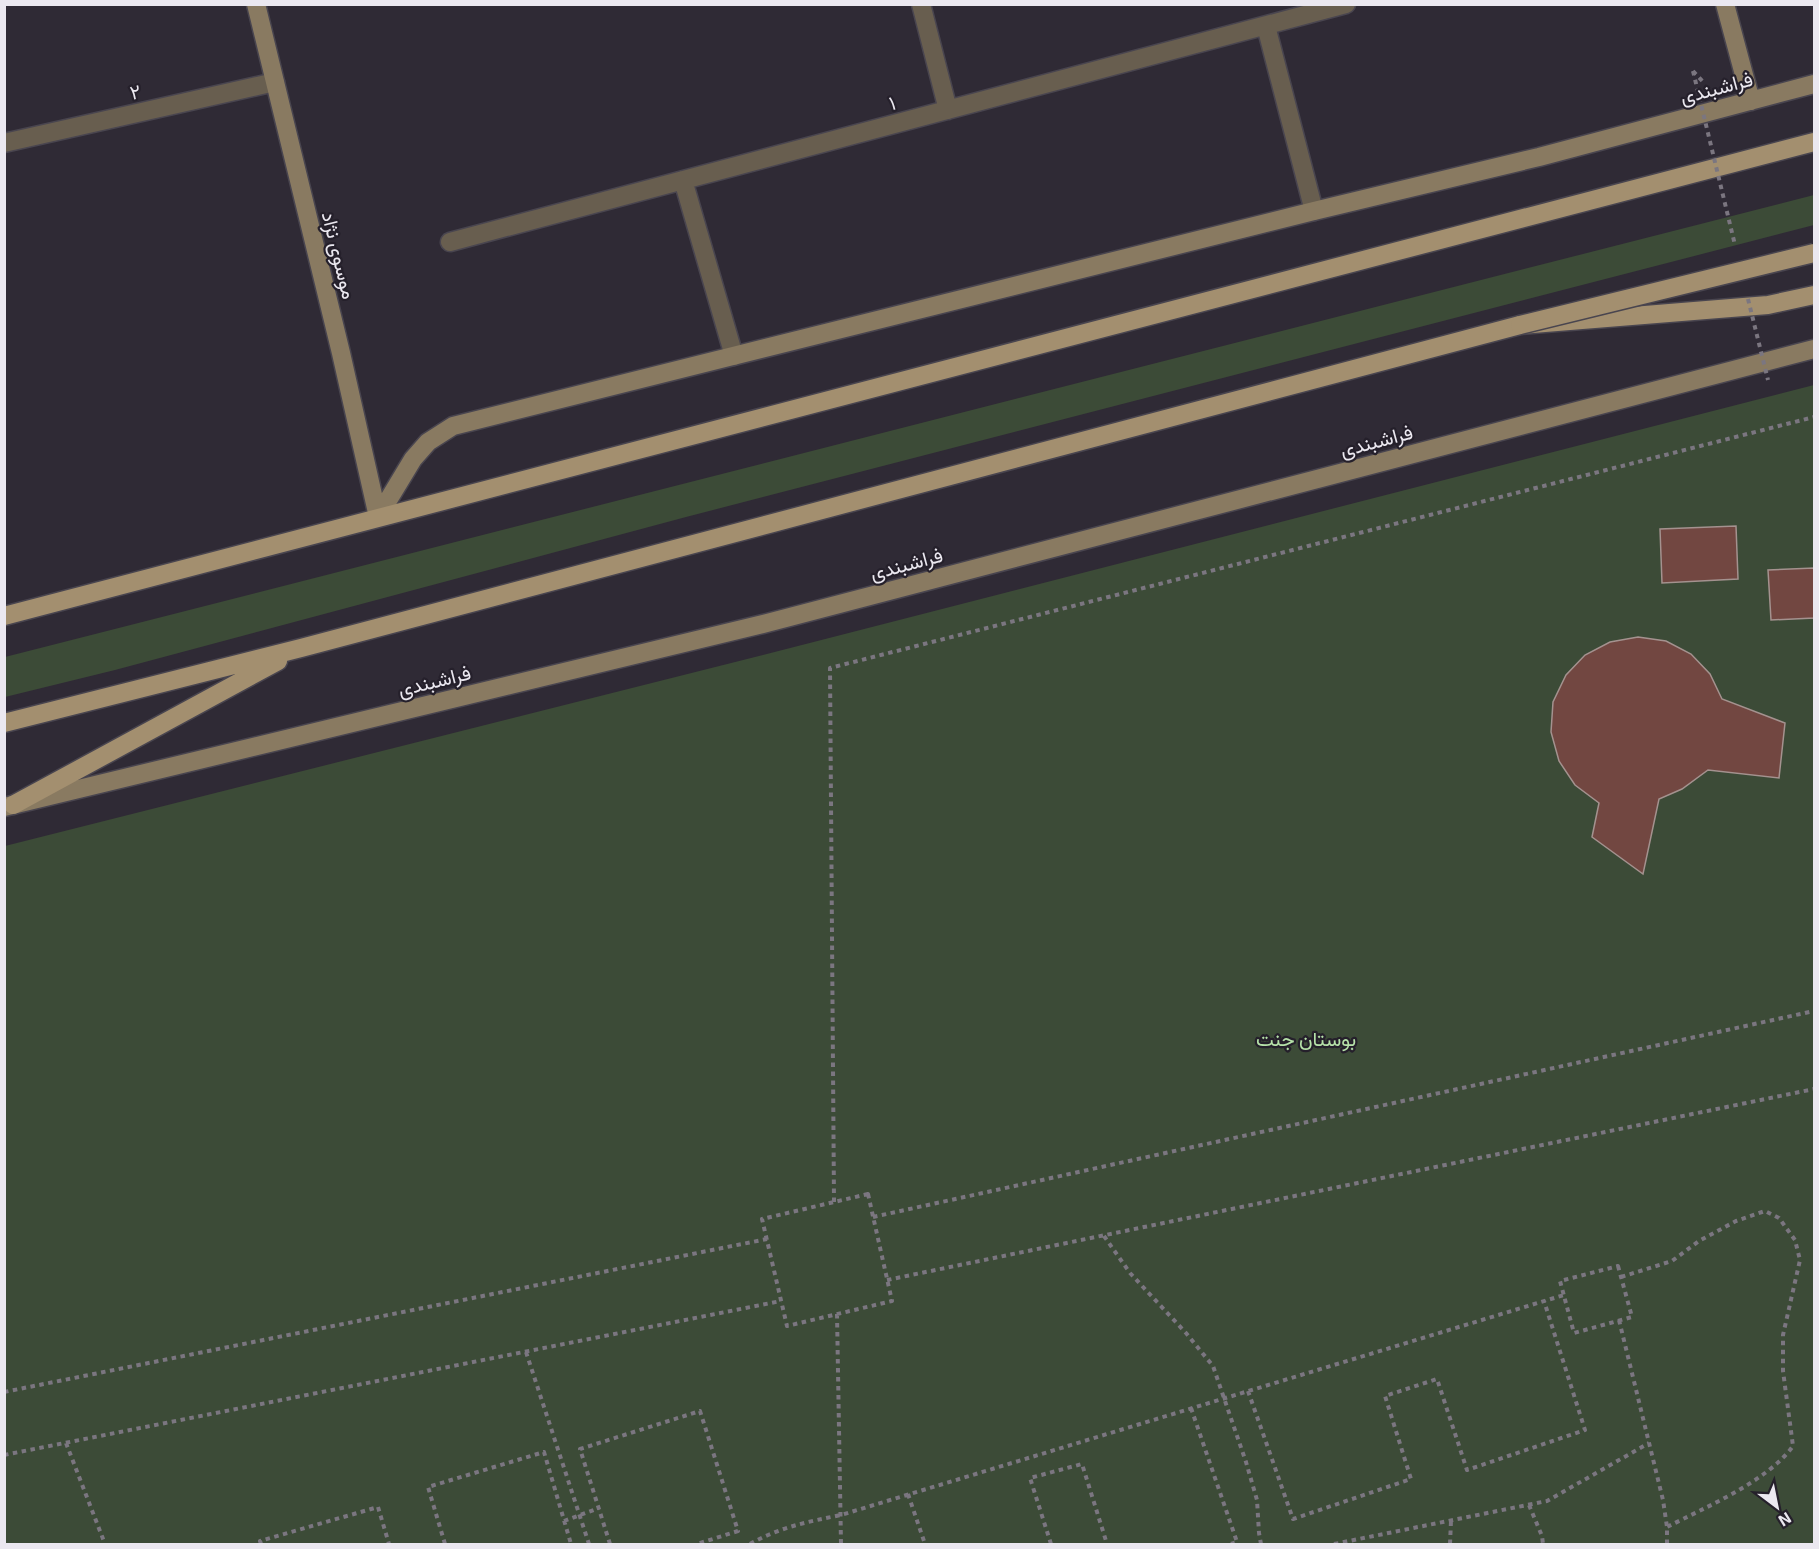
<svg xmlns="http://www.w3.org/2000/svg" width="1819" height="1549" font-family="'Exo 2',Vazirmatn,sans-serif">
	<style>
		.green { fill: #3c4b37 }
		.building { fill: #724741; stroke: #a4928f; stroke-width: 1.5 }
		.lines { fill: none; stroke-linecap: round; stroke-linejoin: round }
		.street-casing { stroke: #49454f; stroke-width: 21 }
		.secondary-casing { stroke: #49454f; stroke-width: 21 }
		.primary-casing { stroke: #49454f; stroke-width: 21 }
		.path { stroke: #7b7680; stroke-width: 4; stroke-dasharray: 4.5 4.5; stroke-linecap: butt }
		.street { stroke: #685e4f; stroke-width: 18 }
		.secondary { stroke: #897a61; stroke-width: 18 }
		.primary { stroke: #a38f6f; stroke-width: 18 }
		.primary-bridge-casing { stroke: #49454f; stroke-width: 21; stroke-linecap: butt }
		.path-bridge { stroke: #7b7680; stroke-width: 4; stroke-dasharray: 4.5 4.5; stroke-linecap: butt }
		.primary-bridge { stroke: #a38f6f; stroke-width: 18 }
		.labels { text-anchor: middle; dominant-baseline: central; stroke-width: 4.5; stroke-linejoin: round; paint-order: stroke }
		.street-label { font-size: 20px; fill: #ebe8f0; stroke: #25202b }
		.park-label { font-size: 20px; fill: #b6e2a9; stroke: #25202b }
	</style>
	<rect width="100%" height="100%" fill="#2f2a35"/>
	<!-- green -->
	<path class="green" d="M1814,195V225L686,517L115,670L5,697V657Z
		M1814,385V1544H5V846L759,656Z"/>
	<!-- building -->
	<path class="building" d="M1736,526L1738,579L1662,583L1660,529Z
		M1814,568V618L1771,620L1768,570Z
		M1638,637L1666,641L1691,654L1710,674L1722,699L1785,723L1779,778L1708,770L1682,789L1659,799L1643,874L1592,837L1599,803L1575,785L1559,761L1551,732L1553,702L1566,675L1585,655L1610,642Z"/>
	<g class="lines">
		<!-- street casing -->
		<g class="street-casing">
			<path id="street" d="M921,4L948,110
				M1266,26L1314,211
				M4,143L275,82
				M683,180L734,356
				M450,242L1346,4"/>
		</g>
		<!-- secondary casing -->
		<g class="secondary-casing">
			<path id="secondary" d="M256,4L341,353L378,517
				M1725,4L1751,101
				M378,517L413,459L428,442L453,426L1314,211L1539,157L1814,84
				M4,807L763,624L1814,349"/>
		</g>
		<!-- primary casing -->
		<g class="primary-casing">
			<path id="primary" d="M4,616L1814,142
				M4,723L301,648L1520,325L1768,305L1814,295
				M13,805L278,661"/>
		</g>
		<!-- path -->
		<path class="path" d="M1693,71L1705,84
			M868,1194L892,1301L787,1326L762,1219Z
			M834,1202L830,668L1814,417
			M873,1217L1814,1011
			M1104,1236L1130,1273L1186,1333L1213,1366L1246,1462L1257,1500L1259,1533L1261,1544
			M1618,1266L1632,1317L1574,1333L1560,1281Z
			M1621,1277L1672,1261L1699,1241L1736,1221L1765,1211L1779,1218L1795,1240L1800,1260L1783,1335V1371L1793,1446C1768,1481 1706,1507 1667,1527
			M887,1280L1814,1089
			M837,1314L841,1544
			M1619,1320L1663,1500L1667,1527V1544
			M526,1352L589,1544
			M1248,1391L1293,1519L1411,1479L1385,1396L1437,1379L1467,1470L1585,1430L1544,1301
			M4,1392L767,1239
			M1191,1408L1237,1542L1231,1544
			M66,1443L105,1544
			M4,1455L781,1301
			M908,1494L925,1544
			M1529,1505L1542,1536L1543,1544
			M564,1521L599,1508
			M261,1544L260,1541L378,1507L389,1544
			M445,1544L428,1487L544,1452L571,1544
			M610,1544L580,1449L700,1411L738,1531L697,1544
			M750,1544C780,1527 807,1522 841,1515L1564,1295
			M1051,1544L1030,1478L1082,1464L1107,1544
			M1334,1544L1547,1501L1649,1443
			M1450,1544L1451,1521"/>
		<!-- street -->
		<use href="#street" class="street"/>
		<!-- secondary -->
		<use href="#secondary" class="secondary"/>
		<!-- primary -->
		<use href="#primary" class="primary"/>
		<!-- primary-bridge casing -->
		<g class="primary-bridge-casing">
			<path id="primary-bridge" d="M1520,325L1814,253"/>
		</g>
		<!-- path-bridge -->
		<path class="path-bridge" d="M1693,71L1735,245
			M1748,299L1768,380"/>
		<!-- primary-bridge -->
		<use href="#primary-bridge" class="primary-bridge"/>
	</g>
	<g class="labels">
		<!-- street labels -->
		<g class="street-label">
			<text transform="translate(1716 87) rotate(-15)">فراشبندی</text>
			<text transform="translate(135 91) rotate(-13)">۲</text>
			<text transform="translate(892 102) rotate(-15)">۱</text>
			<text transform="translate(340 255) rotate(76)">موسوی نژاد</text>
			<text transform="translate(1376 440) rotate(-15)">فراشبندی</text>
			<text transform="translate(906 563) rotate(-15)">فراشبندی</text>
			<text transform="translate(434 680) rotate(-14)">فراشبندی</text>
		</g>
		<!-- park labels -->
		<g class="park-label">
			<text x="1306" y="1038">بوستان جنت</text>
		</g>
	</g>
	<!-- border -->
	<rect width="1819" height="1549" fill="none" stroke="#ebe8f0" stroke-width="12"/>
	<!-- north arrow -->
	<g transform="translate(1777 1507) rotate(148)" stroke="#25202b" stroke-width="4.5" paint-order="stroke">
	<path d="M0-4.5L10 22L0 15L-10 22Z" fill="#ebe8f0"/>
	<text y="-9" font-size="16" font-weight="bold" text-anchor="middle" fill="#ebe8f0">N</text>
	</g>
</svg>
